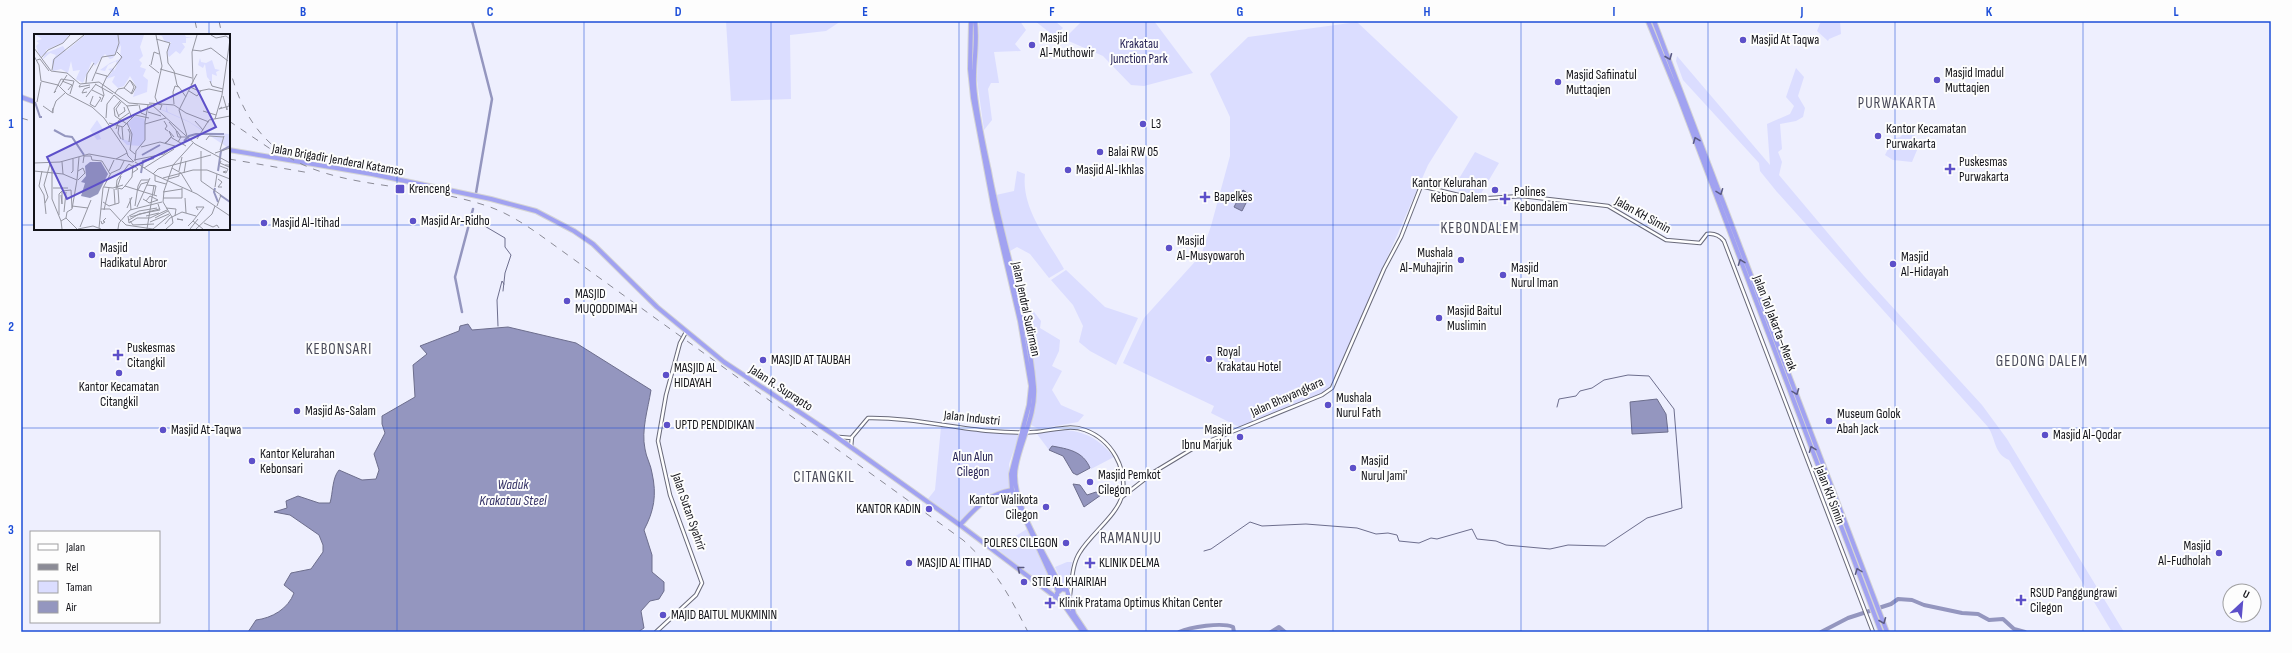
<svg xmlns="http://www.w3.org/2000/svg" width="2292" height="653" font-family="'Sofia Sans Condensed',sans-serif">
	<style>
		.green { fill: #dbddff }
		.water { fill: #9496bf; stroke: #6d6e8d }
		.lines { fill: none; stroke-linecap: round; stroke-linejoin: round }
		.stream { stroke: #6d6e8d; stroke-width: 1 }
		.canal { stroke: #9496bf; stroke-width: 2.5 }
		.river { stroke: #9496bf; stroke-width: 4 }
		.minor-casing { stroke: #696a7a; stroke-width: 4.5 }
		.highway-casing { stroke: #d4d4d5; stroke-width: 6 }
		.minor { stroke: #fff; stroke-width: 2.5 }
		.highway { stroke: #a1a2f1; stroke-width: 4 }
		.rail { stroke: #8b8b96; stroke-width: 1; stroke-dasharray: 7 7; stroke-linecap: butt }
		.oneway { stroke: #5a5a84 }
		.grid { fill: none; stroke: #1d4ed8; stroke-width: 1; stroke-opacity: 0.55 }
		.poi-dot { fill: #5d50c9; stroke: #fdfdfd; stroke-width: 1.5 }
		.labels { text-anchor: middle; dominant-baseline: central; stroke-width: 4; stroke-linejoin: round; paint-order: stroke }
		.poi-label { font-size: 13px; fill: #121218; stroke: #fdfdfd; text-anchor: start }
		.park-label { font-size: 13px; fill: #262255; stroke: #fdfdfd }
		.street-label { font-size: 13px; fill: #121218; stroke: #fdfdfd }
		.water-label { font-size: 14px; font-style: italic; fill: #333065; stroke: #fdfdfd }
		.quarter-label { font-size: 15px; letter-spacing: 1px; fill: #484958; stroke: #fdfdfd }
		.inset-river { fill: none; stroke: #9496bf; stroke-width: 2 }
		.inset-road { fill: none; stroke: #9697a2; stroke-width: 1 }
		.view { fill: #5d50c9; fill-opacity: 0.15; stroke: #5d50c9; stroke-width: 2 }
		.inset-edge { fill: none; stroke: #121218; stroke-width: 2 }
		.neatline { fill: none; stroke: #1d4ed8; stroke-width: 1.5 }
		.grid-label { font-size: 13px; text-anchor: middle; font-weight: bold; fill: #1d4ed8 }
	</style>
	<rect width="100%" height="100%" fill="#eeeffe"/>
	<!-- green -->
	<path class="green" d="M726,21H841L826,31L790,35L791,99L731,101Z
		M979,21H1020L1026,30L1015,44L1021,51L994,52L999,83H991L988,89L992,120L984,130L977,80Z
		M1035,21H1055L1063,28L1054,36Z
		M1082,21H1154L1193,73L1144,86L1131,85L1103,56L1064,39Z
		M1821,21H1840L1841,34L1829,39L1828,41L1817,31Z
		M1357,22L1458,117L1428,165L1329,390L1241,428L1211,413L1214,406L1123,363L1144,318L1201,255L1211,226L1230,156V117L1210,74L1248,37Z
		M1677,56L1770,165L1767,124L1790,114L1794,106L1786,97L1796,68L1804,77L1798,96L1805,108L1803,117L1796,121L1780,124L1782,149L1778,152L1782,162L1779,175L1864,276L1982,405L2007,439L2124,632H2112L2009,460C1994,454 1996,439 1988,427L1777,192L1760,171L1759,163L1683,80L1676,61Z
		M1910,128L1920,143L1912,162L1893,160L1885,155L1893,139L1900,137Z
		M1475,152L1499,163L1479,197L1458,193L1459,190L1454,187Z
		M1017,171L1025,174C1021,209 1048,240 1064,269L1049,278L1030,254L1017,247L1010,251L996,195L1014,191Z
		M1066,270L1105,307L1138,318L1116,365L1090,351L1079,342L1083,326L1073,305L1051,280Z
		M1022,308H1031L1041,321L1040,328L1060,340L1059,351L1052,366L1062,371L1052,390L1061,405L1084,415L1078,422L1039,429L1031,425C1043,384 1031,348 1022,308Z
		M941,427L1016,434L1019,436L1009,464L1010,489C985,493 977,505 960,522L928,499L935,490Z
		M1053,430C1080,429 1096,435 1114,457L1091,469C1081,454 1069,449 1052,446L1049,450L1037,434Z
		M1027,529L1055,587L1050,591L996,548Z
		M1067,562H1072L1068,583L1063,584L1055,567Z"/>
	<!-- water -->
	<path class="water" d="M1243,190L1250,195L1242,211L1234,207Z
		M468,324L472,330L508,327L576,343L651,390C648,409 641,430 645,449C646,457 651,465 652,473C657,495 654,511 644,530L652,555V572L664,582V591L659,599L650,601L641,611L644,628L638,632H248L256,620C272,618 288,609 294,593L284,585L291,573L311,569L323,552V545L319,535L290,515L274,512L287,508L286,501L298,496L319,503H330C333,493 332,478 339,470L362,480L376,479L379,470L374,454L385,433L382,424V416L415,397L413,365L427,354L420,346L459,331L460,326Z
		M1657,399L1666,414L1668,432L1632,434L1630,402Z
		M1052,446C1068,449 1083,451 1090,468L1077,475L1073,473L1063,456L1049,450Z
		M1073,484L1080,485L1087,495L1096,492L1101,495L1084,507Z"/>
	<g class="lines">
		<!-- stream -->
		<path class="stream" d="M471,218L505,238V247L511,255L505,273L503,291
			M498,326L497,300L502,281L504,284
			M1204,551L1211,549L1250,522L1262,526L1306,524L1357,528L1376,534L1388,533L1397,535L1399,541L1419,543L1431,538L1437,539L1472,529L1477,539L1496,541L1506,545L1550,549L1568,545L1605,546L1647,518L1682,508L1674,409L1649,376L1628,375L1604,380L1592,388L1580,391L1576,396L1559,399L1557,407"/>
		<!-- canal -->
		<path class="canal" d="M472,21L492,99L476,193
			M462,312L455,277L473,209"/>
		<!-- river -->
		<path class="river" d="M1179,632C1190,627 1222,622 1233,627L1234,632
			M1271,632L1279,627L1285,632
			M1821,632L1848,618L1891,604L1898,599L1912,600L1924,605L1962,613L1978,614L1989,620L2003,619L2014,629L2025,632"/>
		<!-- minor casing -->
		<g class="minor-casing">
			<path id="minor" d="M839,437L852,438
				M851,447L852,437L868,418C923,417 979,436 1034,432C1051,431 1069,424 1085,430C1112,440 1128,469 1122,496C1117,515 1091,534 1080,552C1072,564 1072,581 1070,595
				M1122,497L1154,472L1197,446L1322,395L1332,388L1384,269L1401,237L1421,186L1475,199L1522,196L1608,206L1666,240L1700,243L1707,234C1714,233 1720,236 1724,241L1873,632
				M656,632L696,595L702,583L670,495L658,441L666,395L680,343L686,332"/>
		</g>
		<!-- highway casing -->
		<g class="highway-casing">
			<path id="highway" d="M971,21L970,69L973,98L994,210L1020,321L1031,386L1029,405L1011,474L1012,490L1058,591
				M975,21C978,42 973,64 974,84C976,113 983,143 989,171C1002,243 1028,314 1034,387C1036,414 1021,440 1016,466C1008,500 1047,557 1062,589
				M1648,21L1679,97L1881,632
				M1654,21L1887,632
				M21,97L35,102
				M229,150L372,174L491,199L536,211L574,231L593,244L657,307L724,362L834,435L960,525L1061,601
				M960,525C978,506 986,495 1012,490
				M1069,598L1061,601L1057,598V593L1062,589L1067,590L1074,614L1086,632
				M1062,602L1083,632"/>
		</g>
		<!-- minor -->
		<use href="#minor" class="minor"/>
		<!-- highway -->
		<use href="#highway" class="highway"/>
		<!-- rail -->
		<path class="rail" d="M195,21L198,35
			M219,21L222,35
			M229,65C261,204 380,171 484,205C504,211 523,223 540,235L963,540C996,570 1008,593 1028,632
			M21,118L35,122
			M229,121L275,152
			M229,159L310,173"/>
	</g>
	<!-- one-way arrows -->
	<defs><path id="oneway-chevron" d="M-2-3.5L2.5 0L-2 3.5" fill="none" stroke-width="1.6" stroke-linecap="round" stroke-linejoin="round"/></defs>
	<g class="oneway">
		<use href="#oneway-chevron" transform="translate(1669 57) rotate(68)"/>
		<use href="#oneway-chevron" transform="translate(1696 140) rotate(-111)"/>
		<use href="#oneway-chevron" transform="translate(1720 192) rotate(69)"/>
		<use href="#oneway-chevron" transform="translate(1741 262) rotate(-111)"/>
		<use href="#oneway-chevron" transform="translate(1796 392) rotate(69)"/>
		<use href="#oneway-chevron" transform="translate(1812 449) rotate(-111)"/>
		<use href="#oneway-chevron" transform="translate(1020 569) rotate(-141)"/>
		<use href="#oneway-chevron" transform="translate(1858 571) rotate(-111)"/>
		<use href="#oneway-chevron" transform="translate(1883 621) rotate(68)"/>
	</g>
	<!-- grid -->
	<path class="grid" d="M209,21V35M397,21V632M584,21V632M771,21V632M959,21V632M1146,21V632M1333,21V632M1521,21V632M1708,21V632M1895,21V632M2083,21V632M21,225H35M229,225H2271M209,229V632M21,428H2271"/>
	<!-- markers -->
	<g class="poi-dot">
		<circle cx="1743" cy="40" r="4"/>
		<circle cx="1032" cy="45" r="4"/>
		<circle cx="1937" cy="80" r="4"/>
		<circle cx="1558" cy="82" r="4"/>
		<circle cx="1143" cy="124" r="4"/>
		<circle cx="1878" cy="136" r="4"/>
		<circle cx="1100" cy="152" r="4"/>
		<path d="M1948 163h4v4h4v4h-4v4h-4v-4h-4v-4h4z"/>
		<circle cx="1068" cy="170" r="4"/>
		<rect x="395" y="184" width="10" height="10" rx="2"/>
		<circle cx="1495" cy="190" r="4"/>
		<path d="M1203 191h4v4h4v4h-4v4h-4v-4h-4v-4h4z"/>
		<path d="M1503 193h4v4h4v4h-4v4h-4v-4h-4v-4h4z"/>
		<circle cx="413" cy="221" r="4"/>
		<circle cx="264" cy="223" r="4"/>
		<circle cx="1169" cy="248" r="4"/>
		<circle cx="92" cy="255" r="4"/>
		<circle cx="1461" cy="260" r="4"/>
		<circle cx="1893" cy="264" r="4"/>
		<circle cx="1503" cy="275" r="4"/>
		<circle cx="567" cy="301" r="4"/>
		<circle cx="1439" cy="318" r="4"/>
		<path d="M116 349h4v4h4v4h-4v4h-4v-4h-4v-4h4z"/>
		<circle cx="1209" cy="359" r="4"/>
		<circle cx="763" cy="360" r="4"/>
		<circle cx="119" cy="373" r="4"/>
		<circle cx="666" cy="375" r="4"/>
		<circle cx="1328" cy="405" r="4"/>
		<circle cx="297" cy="411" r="4"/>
		<circle cx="1829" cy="421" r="4"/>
		<circle cx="667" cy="425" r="4"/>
		<circle cx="163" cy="430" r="4"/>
		<circle cx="2045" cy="435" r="4"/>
		<circle cx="1240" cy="437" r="4"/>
		<circle cx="252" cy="461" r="4"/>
		<circle cx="1353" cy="468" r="4"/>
		<circle cx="1090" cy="482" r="4"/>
		<circle cx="1046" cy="507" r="4"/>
		<circle cx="929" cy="509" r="4"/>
		<circle cx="1066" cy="543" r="4"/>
		<circle cx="2219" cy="553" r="4"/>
		<circle cx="909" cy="563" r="4"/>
		<path d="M1088 557h4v4h4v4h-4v4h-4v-4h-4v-4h4z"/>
		<circle cx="1024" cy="582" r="4"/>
		<path d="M2019 594h4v4h4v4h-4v4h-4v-4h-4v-4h4z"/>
		<path d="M1048 597h4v4h4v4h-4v4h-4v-4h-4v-4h4z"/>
		<circle cx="663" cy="615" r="4"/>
	</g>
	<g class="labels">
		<!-- poi labels -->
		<g class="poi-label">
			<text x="1040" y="38">Masjid<tspan x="1040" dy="15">Al-Muthowir</tspan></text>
			<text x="1751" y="40">Masjid At Taqwa</text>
			<text x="1945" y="73">Masjid Imadul<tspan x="1945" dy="15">Muttaqien</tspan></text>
			<text x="1566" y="75">Masjid Safiinatul<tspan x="1566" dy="15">Muttaqien</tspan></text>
			<text x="1151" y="124">L3</text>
			<text x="1886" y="129">Kantor Kecamatan<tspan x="1886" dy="15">Purwakarta</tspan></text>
			<text x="1108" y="152">Balai RW 05</text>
			<text x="1959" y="162">Puskesmas<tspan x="1959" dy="15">Purwakarta</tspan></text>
			<text x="1076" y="170">Masjid Al-Ikhlas</text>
			<text x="1487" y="183" text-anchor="end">Kantor Kelurahan<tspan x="1487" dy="15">Kebon Dalem</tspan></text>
			<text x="409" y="189">Krenceng</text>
			<text x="1514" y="192">Polines<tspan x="1514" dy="15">Kebondalem</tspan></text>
			<text x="1214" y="197">Bapelkes</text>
			<text x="421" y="221">Masjid Ar-Ridho</text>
			<text x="272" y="223">Masjid Al-Itihad</text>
			<text x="1177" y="241">Masjid<tspan x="1177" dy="15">Al-Musyowaroh</tspan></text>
			<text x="100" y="248">Masjid<tspan x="100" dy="15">Hadikatul Abror</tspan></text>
			<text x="1453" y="253" text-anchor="end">Mushala<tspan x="1453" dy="15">Al-Muhajirin</tspan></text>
			<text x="1901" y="257">Masjid<tspan x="1901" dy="15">Al-Hidayah</tspan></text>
			<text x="1511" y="268">Masjid<tspan x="1511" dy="15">Nurul Iman</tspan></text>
			<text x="575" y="294">MASJID<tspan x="575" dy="15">MUQODDIMAH</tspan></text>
			<text x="1447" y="311">Masjid Baitul<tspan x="1447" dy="15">Muslimin</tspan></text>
			<text x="127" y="348">Puskesmas<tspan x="127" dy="15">Citangkil</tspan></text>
			<text x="1217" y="352">Royal<tspan x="1217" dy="15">Krakatau Hotel</tspan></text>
			<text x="771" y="360">MASJID AT TAUBAH</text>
			<text x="674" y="368">MASJID AL<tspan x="674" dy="15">HIDAYAH</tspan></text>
			<text x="119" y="387" text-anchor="middle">Kantor Kecamatan<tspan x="119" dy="15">Citangkil</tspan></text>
			<text x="1336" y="398">Mushala<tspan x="1336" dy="15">Nurul Fath</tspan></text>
			<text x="305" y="411">Masjid As-Salam</text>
			<text x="1837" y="414">Museum Golok<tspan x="1837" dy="15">Abah Jack</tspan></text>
			<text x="675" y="425">UPTD PENDIDIKAN</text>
			<text x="171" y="430">Masjid At-Taqwa</text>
			<text x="1232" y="430" text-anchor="end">Masjid<tspan x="1232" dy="15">Ibnu Marjuk</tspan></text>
			<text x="2053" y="435">Masjid Al-Qodar</text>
			<text x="260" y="454">Kantor Kelurahan<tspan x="260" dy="15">Kebonsari</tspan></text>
			<text x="1361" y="461">Masjid<tspan x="1361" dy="15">Nurul Jami'</tspan></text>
			<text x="1098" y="475">Masjid Pemkot<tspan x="1098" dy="15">Cilegon</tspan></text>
			<text x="1038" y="500" text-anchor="end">Kantor Walikota<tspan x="1038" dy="15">Cilegon</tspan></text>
			<text x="921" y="509" text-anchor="end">KANTOR KADIN</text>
			<text x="1058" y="543" text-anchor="end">POLRES CILEGON</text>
			<text x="2211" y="546" text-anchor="end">Masjid<tspan x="2211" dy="15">Al-Fudholah</tspan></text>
			<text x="917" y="563">MASJID AL ITIHAD</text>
			<text x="1099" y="563">KLINIK DELMA</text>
			<text x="1032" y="582">STIE AL KHAIRIAH</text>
			<text x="2030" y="593">RSUD Panggungrawi<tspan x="2030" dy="15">Cilegon</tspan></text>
			<text x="1059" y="603">Klinik Pratama Optimus Khitan Center</text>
			<text x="671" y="615">MAJID BAITUL MUKMININ</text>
		</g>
		<!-- park labels -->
		<g class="park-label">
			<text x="1139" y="44">Krakatau<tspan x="1139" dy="15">Junction Park</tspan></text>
			<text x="973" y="457">Alun Alun<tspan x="973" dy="15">Cilegon</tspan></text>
		</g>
		<!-- street labels -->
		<g class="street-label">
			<text transform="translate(338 160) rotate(10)">Jalan Brigadir Jenderal Katamso</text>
			<text transform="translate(1643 215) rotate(29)">Jalan KH Simin</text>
			<text transform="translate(1026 309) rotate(78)">Jalan Jendral Sudirman</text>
			<text transform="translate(1775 323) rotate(69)">Jalan Tol Jakarta–Merak</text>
			<text transform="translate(781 388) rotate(33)">Jalan R. Suprapto</text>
			<text transform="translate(1287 397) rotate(-24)">Jalan Bhayangkara</text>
			<text transform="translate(972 418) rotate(6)">Jalan Industri</text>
			<text transform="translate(1830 495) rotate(69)">Jalan KH Simin</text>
			<text transform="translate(689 512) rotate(71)">Jalan Sutan Syahrir</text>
		</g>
		<!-- water labels -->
		<g class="water-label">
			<text x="513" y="484">Waduk<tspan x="513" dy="16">Krakatau Steel</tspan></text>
		</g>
		<!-- quarter labels -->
		<g class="quarter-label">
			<text x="1897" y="103">PURWAKARTA</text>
			<text x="1480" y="228">KEBONDALEM</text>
			<text x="339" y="349">KEBONSARI</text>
			<text x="2042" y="361">GEDONG DALEM</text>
			<text x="824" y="477">CITANGKIL</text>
			<text x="1131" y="538">RAMANUJU</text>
		</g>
	</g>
	<!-- overview -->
	<g transform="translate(34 34)">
		<rect width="196" height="196" fill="#eeeffe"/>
		<path d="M2,1H35L30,8L12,16V19L29,12L32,17L51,1H110L106,13L109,22L105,26L108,29L106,33L112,35L109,42L114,46L113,58L99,63L102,52L96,42L90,52L84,54L78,48L81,42L72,45L78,38L74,35L80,34V37L83,31L82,27L74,31L71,37L66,36L76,29L86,25L87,11L79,24L76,25L71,20L61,32L58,27L49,49L42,45L46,36L39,37L37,27L34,39L27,35L19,37L18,27L22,21L16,19L8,26L11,20L6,23L2,12L5,9L2,7L8,5ZM124,1H151L152,3H160L152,4V9H148L151,13L146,20L142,17L135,23L133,18L137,8H131L128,2ZM166,24L167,28L172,29L178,26L181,35L186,36L182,38L183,42L178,40V49L173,43L171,30L169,34L164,31ZM132,71L134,78L154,87L172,98L196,100V115L155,88L123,74L132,77ZM101,82L111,85V106L107,112L93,111L86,104L97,108V94L93,90ZM63,86L69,95L65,100L67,105L63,106L56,96Z" fill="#dbddff"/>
		<path d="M56,128H67L74,140L64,160L56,164L47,162L51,149L47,148L52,142L51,132Z" fill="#9496bf"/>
		<path class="inset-river" d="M1,68L6,83H8M20,96L31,102L38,103L50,121M150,107L155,102L162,100H190M108,121L126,111M184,137L187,117L196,112M107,139L109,127L120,124M181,154L180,158L184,168M186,161L196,168"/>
		<path class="inset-road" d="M122,1L128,32L121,63L124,70L128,71L126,76M177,1L182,4L192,2L196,5M122,5L136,9L133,18L134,29M0,14L17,37L33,39L46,50L65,48L95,69L118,71L161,110L196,129M158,16L167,17L177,14L194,27M0,22L5,31L7,47L24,51L33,60L58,73L70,84L92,116L94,122L100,128M68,23L81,21L85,9L84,1M7,24L14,16L29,9L36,1M3,26L6,25L15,37M134,29L140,37L143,51M115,31L125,39M117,31L120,18L125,20M126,35L158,44M18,36L20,25L50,1M62,39L73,42L68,53L70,61L67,68M73,43L88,23L83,18M27,45L40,47M28,47L38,51L34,56M58,47L68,23M97,47L102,53L98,60M176,47L178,52L189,55M52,49L53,40L60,29M61,50L79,60M46,51L45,53L56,51M157,51L163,40M26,52L33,41M145,53L152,63M156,53L165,57L175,55L189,58M90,54L96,46L100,53L97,60M58,56L70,62M22,57L20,59L27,45M155,57L163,62L167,57M53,58L48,59L50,55L56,53M81,59L84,55L90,54L98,60M36,60L40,47M59,62L56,70L61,73L67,64L65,63M189,62L193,76V73M52,63L62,50M86,67L80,74L81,82L93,90M3,68L7,48M115,69L140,71L152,79L175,88M140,70L139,58L141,52L145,53L143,51M105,71L107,79L112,81M9,72L19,79V74M93,72L98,84M188,73L185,75L195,72V69M169,77L182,81M18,78L22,67L31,59M114,78L127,82M84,82L91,77L90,73M85,83L82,75L87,68M72,84L73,70L80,61L93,72L104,71M181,85L188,61L196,5M130,87L133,92L131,95L134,97M161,87L169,96M135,88L142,96L144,103H152M75,89L89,93L101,81L115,84M93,89L98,100L96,116L101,120M111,90L132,84M85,92L84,99L87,105M88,93L89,106M82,95L85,86L95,79M94,95L96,99L95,108M143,97L147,103L144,108M153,102L145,76L159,48L158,18L163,1M137,103L134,107L131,109L133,108ZM140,103L135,97L138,104L152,112M163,105L175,86L196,82M172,106L175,102L190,103M107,113L126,108L141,112M186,116L190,102M167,117V147L187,161L183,172M181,119L196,114M82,125L93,119M100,126L130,120L135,116M101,127L102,117L111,106V88L114,71M187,127L186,129L195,133L196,131H191M28,128L29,140M101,128L121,141L163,160L196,182M0,129L26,128L55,120L99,128M16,129L18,136V165L27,187M49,129L50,122H57L58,126L68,127L76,140M186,132L194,135L192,139L189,138L192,137M110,134L140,115M138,134L147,139L158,157M0,137L29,140L43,146M8,137L5,152L10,161L12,180M75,137L80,126M145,137L148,123M37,139L39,137V125M77,139L86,135L90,127M98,139L104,135L99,131M150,139L152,127M119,140L124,135L177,121M121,141V147L132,150M87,142L83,154L88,155L91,152M129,144L159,136H173L196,145M134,145L145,142V140M184,145L188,148L184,153H188M43,146L45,123M44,146L51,139L49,134L44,137M113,151L122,152L120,161M91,152L98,143L99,131M91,152L110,158M104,152L107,146H115M70,153L79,154L89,151M181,153L183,140M19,154H34M80,155L81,170M82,156L83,146L95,130L99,133M104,156L107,150L114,148M110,158L123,162M129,158L148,155M27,161L28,170V158M96,164L97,176M129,164H148V154M151,164L152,179M109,165L114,168L115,169L124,166L116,162L112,167M69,168L75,172L85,169L84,155M11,169L14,163L10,151L16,130M38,172L54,174M101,172L104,152M103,173L116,144M93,174L98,163M132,174L142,175L141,182M67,175H76L87,187M70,176L75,154M30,178L32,158M25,181V160L28,157L37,156L38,174M94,182L95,189L103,184H116L133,176M95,182L105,177L123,174M112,182L125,179M96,183L125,175M138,183L129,168L130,157L139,131L159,109M32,184L33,178L38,175L43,146M32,184L43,195M121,184L134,177M143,185L149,186L143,185M95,186L105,180L126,176L124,170M67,187L68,190L71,188L69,187L72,184M88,187L92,191L119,195M96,187L99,191L120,190M159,187L170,173H162L164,176M116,188L135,180M170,189L179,193L183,191L185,194M131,190L136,184L148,178L162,182M154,192L159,187L169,195M46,193L57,166M65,194L69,154L77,139M28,195L27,187L32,184M44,195L59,192L67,195M84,195L85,189L96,176L128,168M113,195L120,151M119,195L136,181M132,195L139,189L138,183M156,195L164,185M162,195L178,180L181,172"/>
		<path class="view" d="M161,51L182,93L33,165L13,123Z"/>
		<rect width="196" height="196" class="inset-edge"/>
	</g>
	<!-- border -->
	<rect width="2292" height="653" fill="none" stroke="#fdfdfd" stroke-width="44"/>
	<!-- legend -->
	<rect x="30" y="531" width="130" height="92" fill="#fdfdfd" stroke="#9f9fa1"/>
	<rect x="38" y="544" width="20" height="6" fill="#ffffff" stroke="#9f9fa1"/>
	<text x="66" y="551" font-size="12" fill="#121218">Jalan</text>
	<rect x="38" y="564" width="20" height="6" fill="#8b8b96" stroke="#9f9fa1"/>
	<text x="66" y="571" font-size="12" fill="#121218">Rel</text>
	<rect x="38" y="581" width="20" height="12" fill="#dbddff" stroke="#9f9fa1"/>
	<text x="66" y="591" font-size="12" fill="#121218">Taman</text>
	<rect x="38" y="601" width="20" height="12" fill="#9496bf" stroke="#9f9fa1"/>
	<text x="66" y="611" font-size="12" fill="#121218">Air</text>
	<!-- north arrow -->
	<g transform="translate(2242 603) rotate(26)"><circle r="19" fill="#fdfdfd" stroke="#9f9fa1"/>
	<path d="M0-3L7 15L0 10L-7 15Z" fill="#5d50c9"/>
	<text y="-6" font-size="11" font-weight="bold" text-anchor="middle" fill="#121218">U</text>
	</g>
	<rect x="22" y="22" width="2248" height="609" class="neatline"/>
	<g class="grid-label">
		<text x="116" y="16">A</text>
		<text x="303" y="16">B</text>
		<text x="490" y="16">C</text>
		<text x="678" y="16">D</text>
		<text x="865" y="16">E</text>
		<text x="1052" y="16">F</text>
		<text x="1240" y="16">G</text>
		<text x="1427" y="16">H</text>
		<text x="1614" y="16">I</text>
		<text x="1802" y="16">J</text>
		<text x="1989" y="16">K</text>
		<text x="2176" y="16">L</text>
		<text x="11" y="128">1</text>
		<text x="11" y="331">2</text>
		<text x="11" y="534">3</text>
	</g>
</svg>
